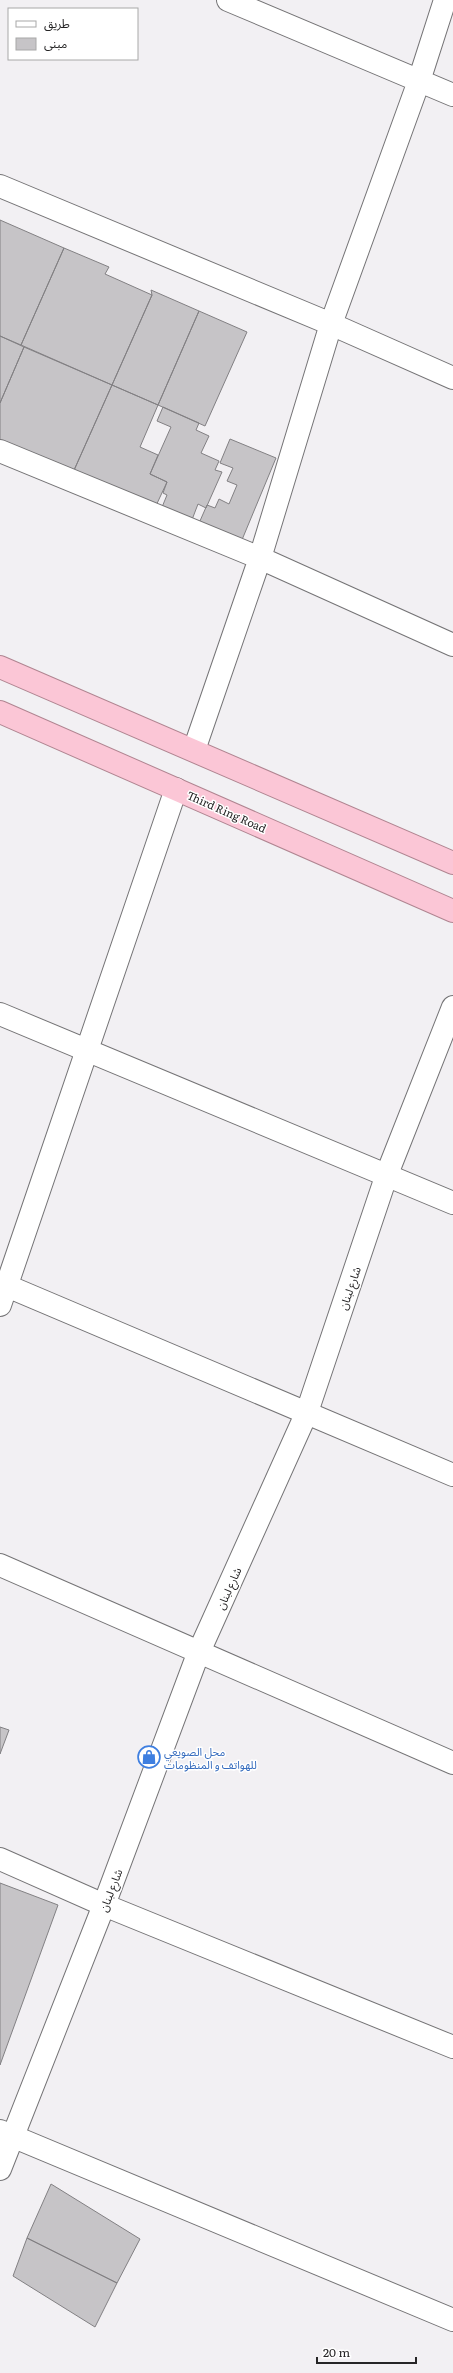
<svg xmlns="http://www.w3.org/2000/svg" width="453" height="2373" font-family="Literata,'Noto Sans Arabic',serif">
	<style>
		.building { fill: #c6c4c7; stroke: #828083 }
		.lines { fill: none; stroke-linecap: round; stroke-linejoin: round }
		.minor-casing { stroke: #757476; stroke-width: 24 }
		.tertiary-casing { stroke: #757476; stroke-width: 24 }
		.trunk-casing { stroke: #b08591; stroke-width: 24 }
		.minor { stroke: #fff; stroke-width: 22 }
		.tertiary { stroke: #fff; stroke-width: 22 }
		.trunk { stroke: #fbc6d6; stroke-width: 22 }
		.labels { text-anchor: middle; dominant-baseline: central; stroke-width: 3; stroke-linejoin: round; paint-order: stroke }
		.street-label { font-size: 11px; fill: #262526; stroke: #fff }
		.shop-label { font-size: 11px; fill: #366cbe; stroke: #fff; text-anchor: start }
	</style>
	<rect width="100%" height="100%" fill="#f2f0f3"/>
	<!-- building -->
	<path class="building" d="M0,220L64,248L21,345L0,336Z
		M64,248L109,267L105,274L152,295L112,385L21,345Z
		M151,290L199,311L158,405L112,385L152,295Z
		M199,311L247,332L205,426L158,405Z
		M0,336L24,347L0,403Z
		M24,347L112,385L71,477L0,447V403Z
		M112,385L158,405L140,447L158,455L150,474L167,482L154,510L71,477Z
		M163,407L199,423L196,430L209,436L201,453L219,461L215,470L222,472L206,508L198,504L190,525L160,512L167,495L163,493L167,482L150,474L171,427L157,421Z
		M230,439L276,458L239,547L196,530L207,505L215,508L219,499L229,504L237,485L227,481L233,468L220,463Z
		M0,1727L9,1730L0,1754Z
		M0,1883L58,1905L0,2065Z
		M51,2184L140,2239L117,2283L27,2238Z
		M27,2238L117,2283L95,2327L13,2276Z"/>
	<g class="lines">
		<!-- minor casing -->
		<g class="minor-casing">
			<path id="minor" d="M228,0L453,95
				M0,186L331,324L453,378
				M0,451L260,558L453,645
				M194,750L260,558L331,324L419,81L445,0
				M0,1014L453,1203
				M0,1283L453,1475
				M0,1305L176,789
				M0,1565L453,1763
				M0,1859L104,1905L453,2047
				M0,2131L453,2320"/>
		</g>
		<!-- tertiary casing -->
		<g class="tertiary-casing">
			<path id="tertiary" d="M0,2169L104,1905L198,1654L307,1412L387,1174L453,1007"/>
		</g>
		<!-- trunk casing -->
		<g class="trunk-casing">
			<path id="trunk" d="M0,667L453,863
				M0,712L453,911"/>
		</g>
		<!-- minor -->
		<use href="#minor" class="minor"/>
		<!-- tertiary -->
		<use href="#tertiary" class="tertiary"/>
		<!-- trunk -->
		<use href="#trunk" class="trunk"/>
	</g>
	<!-- icons -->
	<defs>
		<g id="shop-ring" transform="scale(1.15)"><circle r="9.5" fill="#fff" stroke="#3f7fe0" stroke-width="1.5"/><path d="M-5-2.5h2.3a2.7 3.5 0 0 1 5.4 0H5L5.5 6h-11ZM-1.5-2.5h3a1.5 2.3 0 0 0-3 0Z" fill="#3f7fe0"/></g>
	</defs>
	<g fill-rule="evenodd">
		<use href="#shop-ring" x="149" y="1757"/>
	</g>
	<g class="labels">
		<!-- street labels -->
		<g class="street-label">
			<text transform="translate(227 811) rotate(24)">Third Ring Road</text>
			<text transform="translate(349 1288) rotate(-71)">شارع لبنان</text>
			<text transform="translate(228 1588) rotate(-66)">شارع لبنان</text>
			<text transform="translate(110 1890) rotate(-69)">شارع لبنان</text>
		</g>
		<!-- shop labels -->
		<g class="shop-label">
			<text x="164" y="1751">محل الصويعي<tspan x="164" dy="13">للهواتف و المنظومات</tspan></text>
		</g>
	</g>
	<!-- legend -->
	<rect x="8" y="8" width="130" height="52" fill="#ffffff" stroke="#a8a8a8"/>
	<rect x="16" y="21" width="20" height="6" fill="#ffffff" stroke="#a8a8a8"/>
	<text x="44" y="28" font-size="12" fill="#262526">طريق</text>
	<rect x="16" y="38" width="20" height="12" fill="#c6c4c7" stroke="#a8a8a8"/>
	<text x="44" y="48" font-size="12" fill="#262526">مبنى</text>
	<!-- scale -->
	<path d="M317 2357v6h99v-6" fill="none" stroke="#262526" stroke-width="2"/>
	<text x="323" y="2357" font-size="12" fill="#262526" stroke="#ffffff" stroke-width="3" paint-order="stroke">20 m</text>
</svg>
